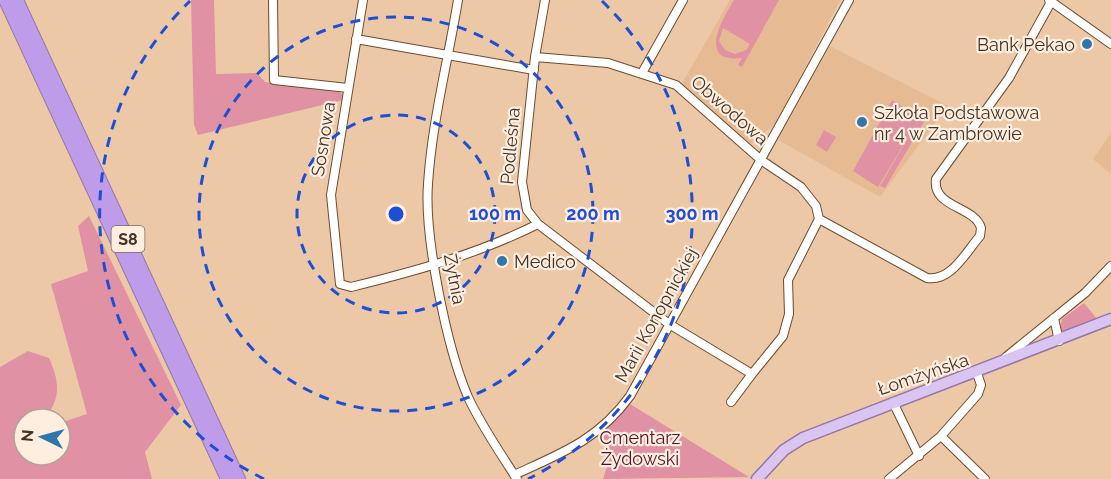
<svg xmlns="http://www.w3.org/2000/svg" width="1111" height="479" font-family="Raleway,sans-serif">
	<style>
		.built { fill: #e6bb93 }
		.green { fill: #e091a4; fill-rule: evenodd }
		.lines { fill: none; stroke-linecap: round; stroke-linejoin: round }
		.minor-casing { stroke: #6c4c2d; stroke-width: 10 }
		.major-casing { stroke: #9377a5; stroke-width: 13 }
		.highway-casing { stroke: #9377a5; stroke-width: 14 }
		.minor { stroke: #fff; stroke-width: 8 }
		.major { stroke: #d9c4f2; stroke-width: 10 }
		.highway { stroke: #bf9cea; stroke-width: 12 }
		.ring { fill: none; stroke: #1d4ed8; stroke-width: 3; stroke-dasharray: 10 8 }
		.poi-dot { fill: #2f76ab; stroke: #fdeee0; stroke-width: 2 }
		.labels { text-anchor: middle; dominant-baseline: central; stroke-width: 4.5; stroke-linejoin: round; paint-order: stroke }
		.shield { fill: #fdeee0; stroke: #7a6b5e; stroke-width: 1.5 }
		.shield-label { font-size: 16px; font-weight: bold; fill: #423326 }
		.poi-label { font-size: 18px; fill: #423326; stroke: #fdeee0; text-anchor: start }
		.street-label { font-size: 18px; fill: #423326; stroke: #fdeee0 }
		.park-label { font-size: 18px; fill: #531329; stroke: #fdeee0 }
		.centre { fill: #1d4ed8; stroke: #fdeee0; stroke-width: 3 }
		.ring-label { font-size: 18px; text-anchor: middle; font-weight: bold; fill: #1d4ed8; stroke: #fdeee0; stroke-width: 4.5; stroke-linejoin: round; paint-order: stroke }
	</style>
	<rect width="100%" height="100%" fill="#edc8a6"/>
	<!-- built -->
	<path class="built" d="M730,0H840L776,123L748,146L681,85Z
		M830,46L948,106L880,197L778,140Z
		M1111,133V174L1093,159Z"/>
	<!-- green -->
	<path class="green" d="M191,0H214L216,74L257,73L265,82L336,89L342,94L343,100L198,135L194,125Z
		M734,0H779L742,67L738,65L742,58C696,63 723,18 734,0ZM723,28L750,44L746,50L735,54L725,50L719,41Z
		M892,100L920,117L878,187L853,171Z
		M920,117L925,120L885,188L880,186Z
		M824,130L836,137L827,152L816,145Z
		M89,216L181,405L145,452L152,479H0V367L28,351L49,358C60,382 61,399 44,419H24V455H60V423L87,414L51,284L88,271L78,226Z
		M1084,303L1098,320L1063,332L1060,330L1062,319Z
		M630,404L749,477L603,479L610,457L599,437Z"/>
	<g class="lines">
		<!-- minor casing -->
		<g class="minor-casing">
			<path id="minor" d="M273,0L274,80L348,88
				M363,0L331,195L340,284L351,287C416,271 478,254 538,224
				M458,0C448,61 432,122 428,184C424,237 447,348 468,397C481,425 500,453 517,479
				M545,0L535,57L522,182L527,210L538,224L669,324L752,374L731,402
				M1049,0L1111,44
				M356,39L534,70
				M535,57L608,63L676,85L761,160L801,187L816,206L819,219L927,278C951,282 966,252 980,236L981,228C975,206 932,208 936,179L1009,78L1051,2
				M642,73L683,0
				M1054,318L1059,341
				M1006,357L1085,293L1111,266
				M752,374L783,336L789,314L788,280L819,219
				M893,402L919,456
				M941,436L985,479
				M514,475C562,453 598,440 630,396L849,0
				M889,479L941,436L978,394L981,385L977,373"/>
		</g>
		<!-- major casing -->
		<g class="major-casing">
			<path id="major" d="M757,479L784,450L803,438L1111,319"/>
		</g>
		<!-- highway casing -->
		<g class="highway-casing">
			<path id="highway" d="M5,0L227,479
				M17,0L239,479"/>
		</g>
		<!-- minor -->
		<use href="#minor" class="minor"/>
		<!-- major -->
		<use href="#major" class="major"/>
		<!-- highway -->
		<use href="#highway" class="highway"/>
	</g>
	<!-- distance rings -->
	<g class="ring">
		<circle cx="396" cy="214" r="99"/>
		<circle cx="396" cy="214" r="197"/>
		<path d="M264 479A296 296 0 0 1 190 1M602 1A296 296 0 0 1 528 479"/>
	</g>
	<!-- markers -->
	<g class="poi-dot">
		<circle cx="1087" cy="44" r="6"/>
		<circle cx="862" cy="122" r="6"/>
		<circle cx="502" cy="261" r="6"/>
	</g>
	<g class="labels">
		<!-- shield labels -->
		<rect class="shield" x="111.5" y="226" width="33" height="26" rx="4.5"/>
		<g class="shield-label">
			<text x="128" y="239">S8</text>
		</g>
		<!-- poi labels -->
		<g class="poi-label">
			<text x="1075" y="44" text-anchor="end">Bank Pekao</text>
			<text x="874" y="112">Szkoła Podstawowa<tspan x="874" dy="21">nr 4 w Zambrowie</tspan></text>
			<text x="514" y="261">Medico</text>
		</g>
		<!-- street labels -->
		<g class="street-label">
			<text transform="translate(730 110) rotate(41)">Obwodowa</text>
			<text transform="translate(323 139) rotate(-81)">Sosnowa</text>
			<text transform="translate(510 146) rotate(-85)">Podleśna</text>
			<text transform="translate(455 279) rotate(79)">Żytnia</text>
			<text transform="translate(656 315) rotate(-61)">Marii Konopnickiej</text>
			<text transform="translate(923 374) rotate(-19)">Łomżyńska</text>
		</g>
		<!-- park labels -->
		<g class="park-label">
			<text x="640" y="437">Cmentarz<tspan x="640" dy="21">Żydowski</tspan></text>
		</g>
	</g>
	<circle cx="396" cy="214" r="9" class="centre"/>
	<g class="ring-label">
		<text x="495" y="220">100 m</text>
		<text x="593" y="220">200 m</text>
		<text x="692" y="220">300 m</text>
	</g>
	<!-- north arrow -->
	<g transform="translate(42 437) rotate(275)"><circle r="28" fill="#fdeee0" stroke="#b2a396" stroke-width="1.5"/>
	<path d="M0-4.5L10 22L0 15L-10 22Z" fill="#2f76ab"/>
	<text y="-9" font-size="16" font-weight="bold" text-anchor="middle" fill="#423326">N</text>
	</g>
</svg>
